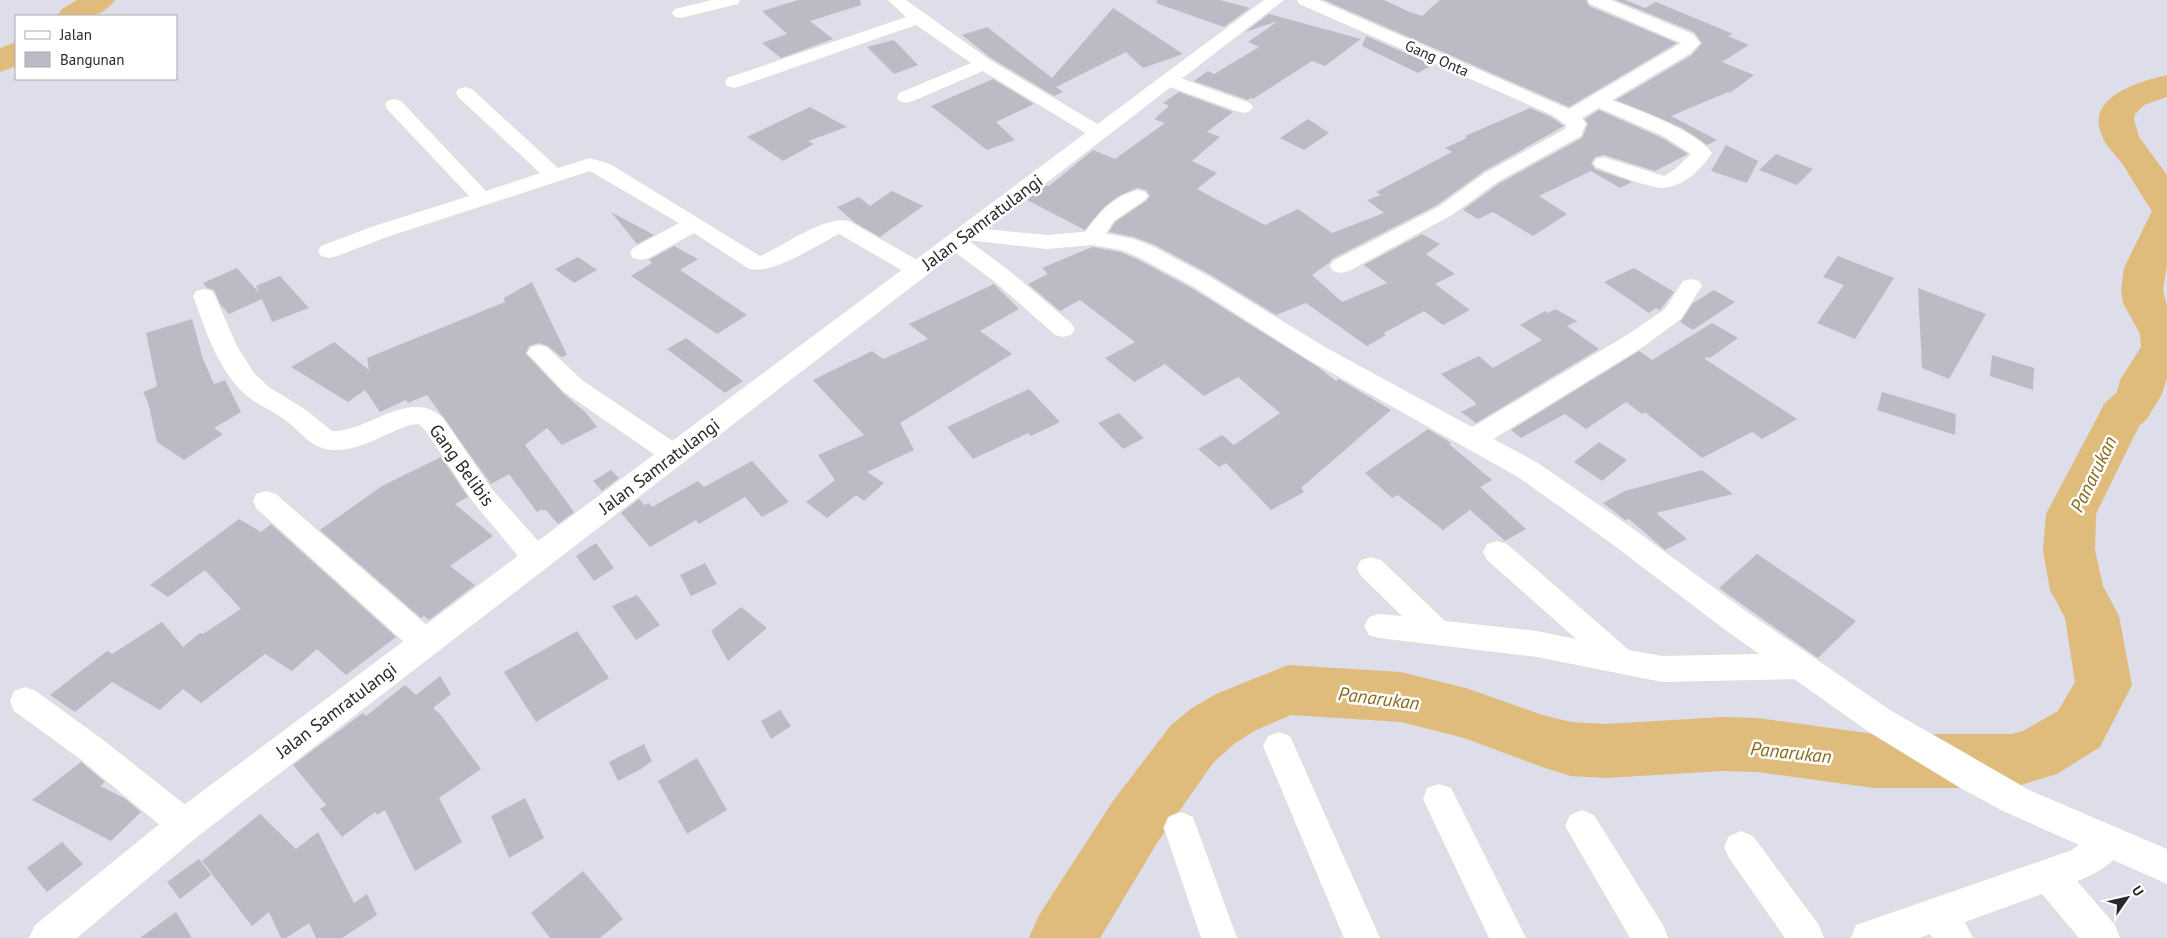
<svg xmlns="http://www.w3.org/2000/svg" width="2167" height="938" font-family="'PT Sans',sans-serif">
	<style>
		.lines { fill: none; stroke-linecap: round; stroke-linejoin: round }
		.river { fill: #dfbb7c; fill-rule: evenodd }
		.building { fill: #bbbbc5 }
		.minor-casing { stroke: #dee0d2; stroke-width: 2 }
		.tertiary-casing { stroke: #dee0d2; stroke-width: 1 }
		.secondary-casing { stroke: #dee0d2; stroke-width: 1 }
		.minor { fill: #fff; fill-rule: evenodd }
		.tertiary { fill: #fff; fill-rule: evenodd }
		.secondary { fill: #fff; fill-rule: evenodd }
		.labels { text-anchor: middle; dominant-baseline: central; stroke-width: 5; stroke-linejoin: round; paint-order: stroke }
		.far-street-label { font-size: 15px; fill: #292929; stroke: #fff }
		.street-label { font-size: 18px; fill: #292929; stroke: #fff }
		.water-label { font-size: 19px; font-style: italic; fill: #896a1d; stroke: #fff }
	</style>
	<rect width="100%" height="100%" fill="#dddeea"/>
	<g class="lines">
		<!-- river -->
		<path class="river" d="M77,0H115C100,21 80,16 57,16L62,9Z
			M16,42V66L0,72V48Z
			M2167,75V97L2144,105L2135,114L2134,119L2139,137L2167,175V265L2163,290L2167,306V378L2162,394L2147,419L2139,426L2096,514L2095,550L2103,586L2119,616L2132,685L2100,747L2057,774L2011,788H1874L1757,772L1723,771L1605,778L1571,776L1542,767L1464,738L1401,722L1291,715L1256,730L1234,744L1213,763L1157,843L1100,938H1029L1039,915L1113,801L1171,725L1192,708L1216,694L1288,665L1401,672L1466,688L1542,715L1571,722L1605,724L1723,717L1757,718L1874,734H2011L2023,731L2058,711L2075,682L2065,618L2050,590L2043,550L2046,514L2098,416L2104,404L2117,392L2120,380L2141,347L2140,334L2123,303L2121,290L2124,268L2152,211C2142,197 2134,182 2125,168C2119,158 2109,150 2104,140C2081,98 2137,82 2167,75Z"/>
	</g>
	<!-- building -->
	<path class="building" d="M798,0H860L861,5L810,21L833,39L781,58L762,43L787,34L762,11Z
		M1157,0H1220L1250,8L1224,27L1156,3Z
		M1324,0H1384L1407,11L1422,16L1440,0H1586L1589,6L1677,43L1569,107Z
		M1616,0H1625L1645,8L1656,2L1733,34L1728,36L1749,45L1722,62L1754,75L1730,93L1728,92L1671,116L1717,140L1707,145L1682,128L1616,100L1692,55L1702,43L1694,32Z
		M1113,8L1183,54L1143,68L1126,52L1056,87L1063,92L1054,96L991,58L962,35L987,27L1052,78Z
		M1269,14L1361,39L1325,66L1312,61L1253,99L1251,98L1248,100L1194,81L1208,71L1214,74L1259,47L1248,42L1278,21L1245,32Z
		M1366,36L1433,65L1418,73L1362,46Z
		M894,40L918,65L894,74L867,47Z
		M993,79L1034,104L996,122L1015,140L987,150L931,106Z
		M1179,92L1233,112L1207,132L1220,137L1192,161L1217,173L1197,189L1265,225L1298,209L1332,233L1384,213L1367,200L1381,195L1376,192L1452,152L1445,148L1467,138L1465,136L1530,108L1551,117L1564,126L1484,171L1437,205L1332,259L1329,263L1312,275L1342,302L1387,283L1364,265L1422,234L1440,244L1426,254L1455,274L1435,284L1470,310L1443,325L1424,311L1384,333L1386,335L1367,346L1306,303L1276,315L1211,275L1155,245L1134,237L1109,232L1115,222L1146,201L1150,196L1146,190L1137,188L1119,196L1104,207L1085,230L1027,200L1047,185L1049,186L1093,150L1115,159L1165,123L1154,119L1169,106L1163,103Z
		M810,107L847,127L808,141L814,144L783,161L747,137Z
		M1599,110L1662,138L1688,154L1655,171L1604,155L1595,157L1591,163L1595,169L1632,182L1620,188L1591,171L1539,196L1567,214L1533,236L1493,212L1478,219L1463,210L1500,183L1582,138L1588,124L1585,119Z
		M1308,119L1329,133L1304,150L1280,138Z
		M1726,145L1758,161L1747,183L1711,171Z
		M1776,154L1813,169L1797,185L1759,170Z
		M892,191L923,206L880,237L854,222L837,207L859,197L870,206Z
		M611,212L654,235L637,244Z
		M674,246L698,259L680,270L747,315L717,334L631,276L652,263L649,260Z
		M1092,247L1120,252L1137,259L1193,289L1318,367L1336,381L1339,379L1391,410L1301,488L1304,492L1271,510L1226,463L1219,467L1198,449L1222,435L1234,445L1280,413L1238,377L1204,396L1165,364L1134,382L1105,358L1135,342L1080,300L1060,311L1028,284L1048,274L1042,268Z
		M1838,256L1894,278L1855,339L1817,323L1844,285L1823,277Z
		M578,257L597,270L574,283L555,269Z
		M237,268L259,293L256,286L280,276L309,308L272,322L262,299L229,314L220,304L214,290L207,288L203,283Z
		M1634,268L1674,292L1660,310L1656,308L1649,313L1604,282Z
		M532,282L567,355L561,357L548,346L539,343L529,346L526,354L563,393L586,413L597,427L562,445L547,428L525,445L574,512L558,524L546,510L543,511L542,509L537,512L509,474L491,484L427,395L408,403L406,400L380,412L365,390L348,402L291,367L334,342L369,370L367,358L505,302L504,298Z
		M994,284L1019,309L980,331L1012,354L900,423L914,450L867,472L884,483L864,501L856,495L827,518L806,502L835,480L818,455L864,435L813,380L872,351L883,359L928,339L909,324Z
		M1918,288L1986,314L1949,379L1922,368Z
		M1714,290L1735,302L1693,330L1680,322L1693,303Z
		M1555,309L1577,321L1567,326L1599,349L1476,423L1461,412L1477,404L1441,374L1479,356L1493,368L1542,340L1520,325L1545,311L1548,313Z
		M192,319L203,359L214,384L225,380L241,412L214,428L223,434L184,460L157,442L148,402L143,392L157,386L146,333Z
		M1712,323L1738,338L1710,358L1706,357L1705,359L1797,419L1762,439L1752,432L1702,458L1645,412L1642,414L1626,402L1586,429L1565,414L1521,438L1511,430L1639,351L1652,360Z
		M686,338L743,381L725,393L667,349Z
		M1992,355L2034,368L2033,390L1990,376Z
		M1029,389L1060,422L1031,436L1028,433L973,459L947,427Z
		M1882,392L1956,414L1955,435L1877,410Z
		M1119,413L1144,438L1123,449L1098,423Z
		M1428,429L1451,443L1449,444L1492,480L1480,487L1526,529L1505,541L1470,510L1443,530L1398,495L1392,498L1365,473Z
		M1599,442L1627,460L1602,481L1574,462Z
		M441,457L468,497L455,504L493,536L450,566L475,585L429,620L424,616L421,618L320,530L382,486Z
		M752,461L789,502L762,517L745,497L699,524L696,520L650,547L621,513L639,499L644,505L649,503L652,507L698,481L704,487Z
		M611,470L619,478L602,491L593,481Z
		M1702,470L1733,494L1656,513L1687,539L1665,550L1629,519L1625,520L1603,503L1625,491Z
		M239,519L261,532L271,524L396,637L346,675L317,649L292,671L265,654L201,703L183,689L160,710L112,682L75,712L50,695L107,651L112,654L162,622L183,647L200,633L203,634L241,609L205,570L168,597L150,585Z
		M596,543L614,568L594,581L576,556Z
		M1757,554L1856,621L1818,658L1719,588Z
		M705,563L717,584L691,596L680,575Z
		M637,595L660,625L636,640L612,606Z
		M741,607L767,628L728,661L711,631Z
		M577,631L609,678L536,722L504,672Z
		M440,676L451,694L433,708L440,714L481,769L439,798L462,842L415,871L385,810L377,815L375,812L342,837L320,809L326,805L293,765L363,713L366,716L405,685L416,695Z
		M780,710L791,726L771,739L761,721Z
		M644,744L652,761L641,769L618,781L609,762Z
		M697,758L727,810L687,834L658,781Z
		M81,762L105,782L100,786L124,798L141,812L111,841L32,800Z
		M525,798L544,838L509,858L491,816Z
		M260,814L296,849L318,832L354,903L367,894L377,915L342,938H316L309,923L286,938H281L269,912L252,926L202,861Z
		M62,842L83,864L47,892L27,868Z
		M199,859L211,875L180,899L167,882Z
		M583,871L623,919L600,938H550L531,913Z
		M176,912L192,938H140Z"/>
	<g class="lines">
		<!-- minor casing -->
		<g class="minor-casing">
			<path id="minor" d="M712,0H740L738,4L681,18L675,17L672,13L675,9Z
				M888,0H906L990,60L1106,129L1109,133L1106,137L1099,139L1092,137L983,71L913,101L906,103L899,101L897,97L899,93L971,63L916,25L741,86L734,88L727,86L725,82L727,78L906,17Z
				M1297,0H1319L1569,109L1681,43L1590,4L1588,0H1611L1693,34L1700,43L1691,53L1612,100C1638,110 1697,131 1712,153C1702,169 1683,187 1663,188C1648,188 1612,173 1596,167L1593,163L1596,159L1603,157L1664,176L1675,169L1691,154L1663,136L1599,108L1582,118L1586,123L1581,136L1499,181L1452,215L1349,271L1341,273L1333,271L1330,266L1333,261L1438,207L1485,173L1565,129L1566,125L1552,115L1299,4Z
				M1169,74L1250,103L1253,107L1250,111L1243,113L1236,111L1162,84L1160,80L1162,76Z
				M465,87L472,89L558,168L590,158L610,164L760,256C784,246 824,215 849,221L926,265L929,270L926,275L918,277L910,275L839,234C817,245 773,275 749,269L694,233L649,258L641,260L633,258L630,253L633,248L679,223L590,171L387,237L337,256L329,258L321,256L318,251L321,246L371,227L469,196L387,109L385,105L387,101L394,99L401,101L486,191L540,173L458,97L456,93L458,89Z
				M1138,190L1145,192L1148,196L1145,200L1114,221L1100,243L1092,245L1084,243L1081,238C1095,217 1112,196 1138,190Z
				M956,235L964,237L1011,272L1071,323L1075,329L1071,335L1063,337L1055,335L995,282L948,247L945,242L948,237Z
				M1691,279L1699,281L1702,286L1681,319L1643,347L1482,446L1473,448L1464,446L1460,439L1464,432L1627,335L1665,309L1683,281Z
				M204,289L212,291L215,296L237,346L254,373L269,387L306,410L332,431C370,432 409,387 443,418L491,488L547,551L551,559L547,567L537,570L527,567L473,502L425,430L419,424L410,425C386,433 360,451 334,450C314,450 303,435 289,423C276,412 260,407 247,396C218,371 206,331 193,296L196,291Z
				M539,345L547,347L582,380L683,448L687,455L683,462L674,465L665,462L564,392L527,353L531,347Z
				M266,491L276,494L437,634L441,643L437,652L426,656L415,652L256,508L253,501L256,494Z
				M1497,541L1507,544L1629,650L1662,656L1802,653L1813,657L1817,666L1813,675L1802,679L1662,682L1537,657L1379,638L1369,635L1364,626L1369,617L1379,614L1402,616L1361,576L1357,568L1361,560L1371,557L1381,560L1445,621L1537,631L1576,639L1487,560L1483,552L1487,544Z
				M25,687L36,691L102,739L197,814L202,825L197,836L185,841L173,836L80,759L14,711L10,701L14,691Z
				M1279,732L1290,736L1380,938H1344L1263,746L1268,736Z
				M1439,784L1451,788L1526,938H1489L1423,799L1427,788Z
				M1582,810L1594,815L1663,925L1668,938H1630L1565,826L1570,815Z
				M1181,812L1193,817L1237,938H1201L1164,828L1169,817Z
				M2109,826L2121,831L2126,842C2117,862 2097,874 2077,881L2115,925L2120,938H2079L2042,894L1965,922L1973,938H1933L1930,934L1919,938H1851L1856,925L2072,850L2097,831Z
				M1741,831L1753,836L1819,925L1824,938H1785L1729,858L1724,847L1729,836Z"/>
		</g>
		<!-- tertiary casing -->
		<g class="tertiary-casing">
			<path id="tertiary" d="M966,227L1047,235L1092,231L1134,239L1154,247L1210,277L1325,347L1538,463L1628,525L1746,611L1890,710L2027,789L2167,849V884L2003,811L1964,790L1866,730L1724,629L1608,541L1518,477L1307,359L1194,287L1138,257L1121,250L1092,245L1047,249L958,239L955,234L958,229Z"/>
		</g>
		<!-- secondary casing -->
		<g class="secondary-casing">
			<path id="secondary" d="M1264,0H1284L197,837L77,938H29L35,925L173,813Z"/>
		</g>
		<!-- minor -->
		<use href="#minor" class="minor"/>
		<!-- tertiary -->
		<use href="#tertiary" class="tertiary"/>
		<!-- secondary -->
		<use href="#secondary" class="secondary"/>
	</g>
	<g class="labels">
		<!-- far-street labels -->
		<g class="far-street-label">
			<text transform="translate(1437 58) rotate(24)">Gang Onta</text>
		</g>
		<!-- street labels -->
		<g class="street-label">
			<text transform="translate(982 222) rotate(-37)">Jalan Samratulangi</text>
			<text transform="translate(462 465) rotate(54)">Gang Belibis</text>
			<text transform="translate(659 466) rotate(-37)">Jalan Samratulangi</text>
			<text transform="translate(336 710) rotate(-37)">Jalan Samratulangi</text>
		</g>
		<!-- water labels -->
		<g class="water-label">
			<text transform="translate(2093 474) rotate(-64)">Panarukan</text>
			<text transform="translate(1379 698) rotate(7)">Panarukan</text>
			<text transform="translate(1791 752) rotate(6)">Panarukan</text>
		</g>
	</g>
	<!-- legend -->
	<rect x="15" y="15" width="162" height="65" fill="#ffffff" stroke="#a9a9a9"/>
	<rect x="25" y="31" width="25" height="8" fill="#ffffff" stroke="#a9a9a9"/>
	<text x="60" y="40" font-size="15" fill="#292929">Jalan</text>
	<rect x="25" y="52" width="25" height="15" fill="#bbbbc5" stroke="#a9a9a9"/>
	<text x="60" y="65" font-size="15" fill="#292929">Bangunan</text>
	<!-- north arrow -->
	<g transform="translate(2127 898) rotate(56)" stroke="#ffffff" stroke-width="4" paint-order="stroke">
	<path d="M0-4L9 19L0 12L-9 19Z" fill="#292929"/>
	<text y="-8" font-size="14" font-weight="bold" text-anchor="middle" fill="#292929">U</text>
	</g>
</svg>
